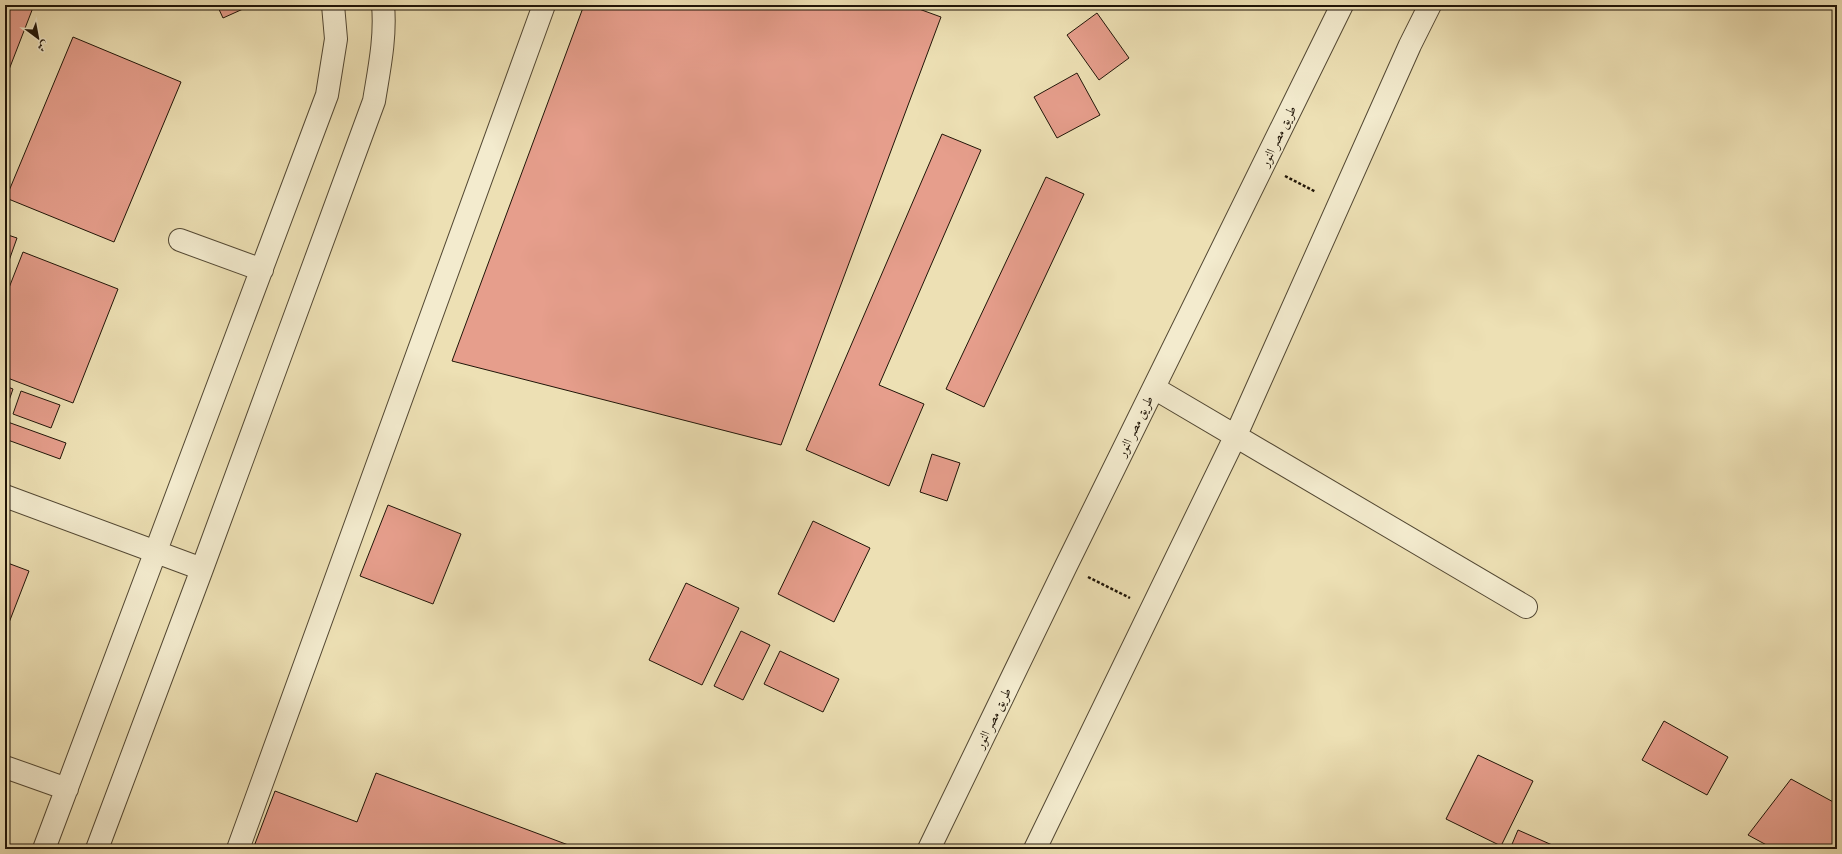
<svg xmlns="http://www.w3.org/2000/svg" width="1842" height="854" font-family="'EB Garamond',Amiri,serif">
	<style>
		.building { fill: #e69e8c; stroke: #201508 }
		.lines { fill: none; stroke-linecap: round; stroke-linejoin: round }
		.minor-casing { stroke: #534833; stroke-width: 24 }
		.path { stroke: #201508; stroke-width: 2.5; stroke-dasharray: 3 2; stroke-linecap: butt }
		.minor { stroke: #f3ebce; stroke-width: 22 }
		.labels { text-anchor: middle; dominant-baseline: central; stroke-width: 4; stroke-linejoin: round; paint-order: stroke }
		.street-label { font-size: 13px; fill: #201508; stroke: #f3ebce }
	</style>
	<rect width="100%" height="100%" fill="#ede0b4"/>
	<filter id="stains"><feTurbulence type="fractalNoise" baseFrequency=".005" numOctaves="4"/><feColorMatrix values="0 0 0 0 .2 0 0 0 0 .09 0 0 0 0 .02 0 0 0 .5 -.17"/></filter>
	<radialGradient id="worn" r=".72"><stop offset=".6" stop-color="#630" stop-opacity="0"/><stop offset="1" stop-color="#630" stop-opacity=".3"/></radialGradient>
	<!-- building -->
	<path class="building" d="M5,5H34L5,80Z
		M217,5H241L243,9L223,18Z
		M584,5H908L941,17L781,445L452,361Z
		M1097,13L1129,58L1099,80L1067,35Z
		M73,37L181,82L114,242L6,198Z
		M1077,73L1100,115L1057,138L1034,97Z
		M942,134L981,150L879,385L924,404L889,486L806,450Z
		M1046,177L1084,194L984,407L946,389Z
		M5,234L17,238L5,272Z
		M23,252L118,289L73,403L5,377V298Z
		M5,386L13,389L5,412Z
		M21,391L60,405L51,428L13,414Z
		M5,421L66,443L60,459L5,439Z
		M932,454L960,463L947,501L920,492Z
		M388,505L461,534L433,604L360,576Z
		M813,521L870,548L834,622L778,594Z
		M5,562L29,571L5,633Z
		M686,583L739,608L702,685L649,660Z
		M741,631L770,645L743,700L714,686Z
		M780,651L839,679L823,712L764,684Z
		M1664,721L1728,757L1707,795L1642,760Z
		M1478,755L1533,781L1501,846L1446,819Z
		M376,773L579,849H253L275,791L357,822Z
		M1791,779L1837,804V849H1774L1748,835Z
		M1518,830L1559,848V849H1510Z"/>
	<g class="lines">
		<!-- minor casing -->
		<g class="minor-casing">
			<path id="minor" d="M180,240L262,270
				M1154,388L1526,607
				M5,496L202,569
				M5,767L67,789
				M44,849L327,95L336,39L333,5
				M97,849L202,569L374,101C379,70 386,37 383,5
				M238,849L544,5
				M929,849L1066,566L1342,5
				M1035,849L1236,435L1410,45L1430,5"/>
		</g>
		<!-- path -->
		<path class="path" d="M1285,176L1316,192
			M1088,577L1130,598"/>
		<!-- minor -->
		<use href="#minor" class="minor"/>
	</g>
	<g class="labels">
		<!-- street labels -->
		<g class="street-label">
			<text transform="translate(1278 136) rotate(-64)">طريق مصر النور</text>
			<text transform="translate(1135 426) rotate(-64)">طريق مصر النور</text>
			<text transform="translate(993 718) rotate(-64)">طريق مصر النور</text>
		</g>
	</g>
	<!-- margin -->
	<rect width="1842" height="854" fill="none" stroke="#ede0b4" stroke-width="20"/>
	<rect x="6" y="6" width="1830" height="842" fill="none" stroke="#201508" stroke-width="2"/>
	<rect x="10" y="10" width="1822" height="834" fill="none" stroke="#201508"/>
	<!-- north arrow -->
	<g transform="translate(38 38) rotate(148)" stroke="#f3ebce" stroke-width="3" paint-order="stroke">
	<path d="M0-3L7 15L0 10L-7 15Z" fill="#201508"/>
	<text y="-6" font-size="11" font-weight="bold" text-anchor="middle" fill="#201508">ش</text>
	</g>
	<rect width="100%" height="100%" filter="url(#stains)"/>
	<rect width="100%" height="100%" fill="url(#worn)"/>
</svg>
